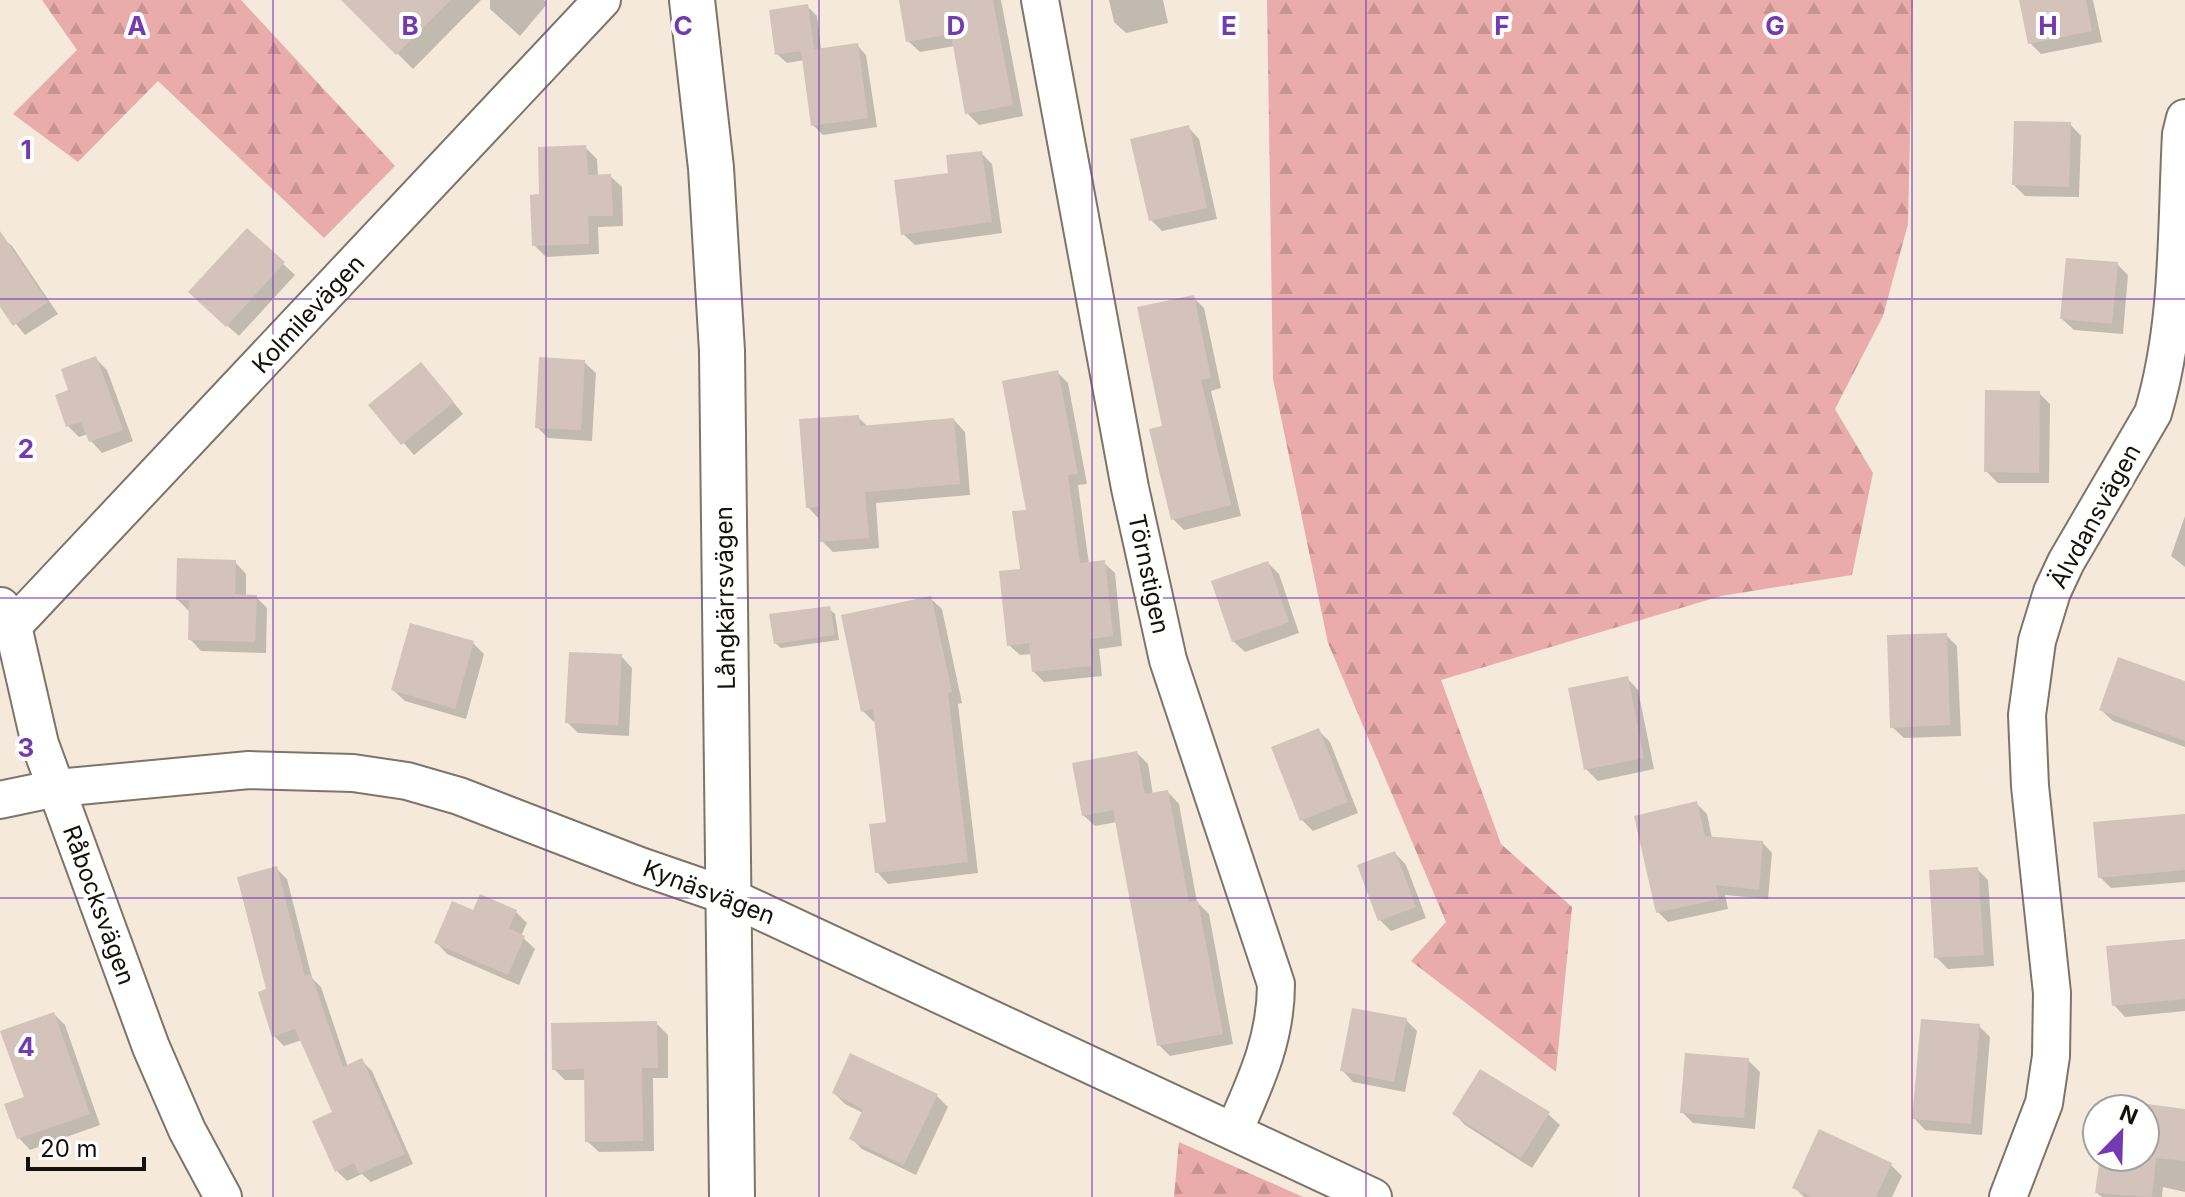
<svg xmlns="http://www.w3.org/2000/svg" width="2185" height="1197" font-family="Inter,sans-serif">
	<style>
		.forest { fill: url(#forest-firs) }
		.shadow { fill: #0003 }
		.building { fill: #d4c3bb }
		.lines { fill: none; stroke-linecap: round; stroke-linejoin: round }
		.minor-casing { stroke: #7e7468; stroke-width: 40 }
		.tertiary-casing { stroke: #7e7468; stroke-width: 48 }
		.minor { stroke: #fff; stroke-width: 36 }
		.tertiary { stroke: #fff; stroke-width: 44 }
		.grid { fill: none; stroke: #743ab0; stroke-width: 2; stroke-opacity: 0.55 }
		.labels { text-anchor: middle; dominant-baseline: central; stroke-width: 8; stroke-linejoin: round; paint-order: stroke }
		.street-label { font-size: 24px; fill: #14110c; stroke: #fff }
		.grid-label { font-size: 26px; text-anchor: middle; font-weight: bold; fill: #743ab0; stroke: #fff; stroke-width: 8; stroke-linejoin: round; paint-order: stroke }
	</style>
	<defs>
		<pattern id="forest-firs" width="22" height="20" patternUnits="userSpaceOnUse" patternTransform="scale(2)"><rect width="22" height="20" fill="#eaacaa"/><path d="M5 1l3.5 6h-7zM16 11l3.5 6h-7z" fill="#c89391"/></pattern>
	</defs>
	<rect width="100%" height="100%" fill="#f4e9db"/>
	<!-- forest -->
	<path class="forest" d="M42,0H241L395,166L324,238L158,81L78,162L13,114L77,50Z
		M1267,0H1913L1908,224L1883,316L1835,409L1873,473L1852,575L1721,596L1441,680L1501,844L1572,907L1556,1072L1411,961L1446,922L1328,643L1273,379Z
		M1179,1141V1142L1303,1197H1174Z"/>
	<!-- shadow -->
	<path class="shadow" d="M344,0H481L413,69Z
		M544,0L547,4L520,36L490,9V0Z
		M907,0H1001L1023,116L979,125L967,113L955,46L920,52L908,41Z
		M1109,0H1163L1168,23L1126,33L1114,22Z
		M2021,0H2093L2102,42L2041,54L2030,43Z
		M807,6L817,16L821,50L857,45L866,55L877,127L823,135L813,125L804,60L787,63L777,54Z
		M2070,124L2081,136L2079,197L2025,196L2014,185Z
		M1188,127L1199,139L1217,219L1162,231L1151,220Z
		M585,147L597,159L598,176H610L622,187L623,226L598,227L599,254L546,257L534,245L541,196Z
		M981,153L992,164L1002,233L915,245L903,234Z
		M247,231L295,275L239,336L202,303Z
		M0,236L12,246L58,314L25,335L0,304Z
		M2117,264L2128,275L2123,334L2074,330L2062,319Z
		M1193,297L1204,308L1221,388L1211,391L1241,516L1184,530L1173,519L1164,427Z
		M95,358L107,370L133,441L102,453L91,441L88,434L79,437L68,426L71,391Z
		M584,362L596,373L592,441L548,438L537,427Z
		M1057,372L1068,383L1087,484L1078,485L1089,564L1104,563L1115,573L1122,646L1099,649L1102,676L1044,682L1033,671L1032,654L1020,655L1009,645L1023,571L1028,511Z
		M432,376L463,414L414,455L371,405Z
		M2039,393L2050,404L2049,483H1998L1986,471Z
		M858,417L869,428L954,420L965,432L970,495L876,503L879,548L833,552L822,541L819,519L808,507Z
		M2185,516V567L2171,556Z
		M235,562L246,574V596L256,597L267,608L266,653L201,651L190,639L189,611L178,600Z
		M1268,563L1279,574L1299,633L1245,652L1233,641Z
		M930,598L942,609L962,703L958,704L978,873L888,884L877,872L888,823L877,722H874L863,711Z
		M829,609L835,614L839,640L781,648L775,643Z
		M1946,635L1957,646L1961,736L1904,738L1892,727Z
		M473,643L484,654L466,719L405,701L393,690Z
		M621,656L632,668L629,736L578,733L567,722Z
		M1627,678L1638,690L1654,769L1598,781L1586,769Z
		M2185,683V747L2113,721L2101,710Z
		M1319,731L1330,742L1358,813L1313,831L1302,820Z
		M1137,753L1148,764L1153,795L1168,792L1179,804L1197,902L1209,914L1233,1044L1170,1056L1159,1045L1117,822L1095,826L1083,815Z
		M1697,804L1707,814L1712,838L1762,842L1772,853L1768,899L1725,895L1728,909L1668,922L1658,912Z
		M2185,816V882L2111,888L2100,877Z
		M1395,853L1406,865L1426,918L1391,931L1380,920Z
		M277,869L287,879L312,978L321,987L348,1067L362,1061L372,1071L413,1164L371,1182L362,1174L347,1181L337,1171L335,1113L302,1040L284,1046L274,1036L268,991Z
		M1977,869L1988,880L1994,966L1948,969L1936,957Z
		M474,912H516L527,923L521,936L535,949L519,985L447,954L436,942Z
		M2185,941V1011L2125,1017L2114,1005Z
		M54,1014L65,1025L100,1125L30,1150L19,1138Z
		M1406,1020L1417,1031L1405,1092L1353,1082L1342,1070Z
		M656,1023L668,1035V1078H653L654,1151L599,1152L587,1141L586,1080H565L554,1069Z
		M1979,1026L1990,1037L1982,1135L1925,1130L1914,1118Z
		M1748,1060L1760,1072L1755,1129L1693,1123L1682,1112Z
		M834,1093L937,1096L948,1107L916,1175L862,1149L851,1138L863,1113L845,1104Z
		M2142,1106L2185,1111V1192L2163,1187L2162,1197H2102L2097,1193L2102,1157H2145V1109H2142Z
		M1454,1113L1548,1114L1560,1125L1532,1168L1465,1125Z
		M1891,1165L1902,1176L1892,1197H1804L1794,1187Z"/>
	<!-- building -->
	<path class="building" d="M341,0H451L396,55Z
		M899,0H993L1013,105L965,114L951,34L906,42Z
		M2019,0H2086L2092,31L2028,44Z
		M808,4L814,49L775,55L769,10Z
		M858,43L868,118L811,126L801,51Z
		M2014,121L2071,122L2069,187L2012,185Z
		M1189,125L1207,208L1149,221L1130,139Z
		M586,145L588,175L611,174L613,216H588L589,244L532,246L530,195L539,194L538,147Z
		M982,151L992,222L901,235L894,180L948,173L946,155Z
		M247,228L285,262L226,327L188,292Z
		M0,231L48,302L13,326L0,307Z
		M2066,258L2118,262L2112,324L2060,319Z
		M1194,295L1211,378L1201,380L1231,505L1171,520L1149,429L1162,426L1137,307Z
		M96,356L123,430L89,442L81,422L66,427L55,395L68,390L61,369Z
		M539,357L585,360L581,430L535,428Z
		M421,362L454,402L401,445L368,405Z
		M1058,370L1078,474L1068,475L1080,563L1105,560L1113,636L1090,639L1092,666L1032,672L1029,643L1007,646L999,571L1020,569L1012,511L1026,510L1002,381Z
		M1985,390L2040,391L2039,473L1984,472Z
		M859,415L860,426L954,418L960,484L865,492L869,538L820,542L818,507L806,508L799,419Z
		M177,558L236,560L235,594L257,595L255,642L188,640L189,600H176Z
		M1268,561L1289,622L1232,642L1211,581Z
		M931,596L952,692L948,693L968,862L875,873L869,824L886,822L873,709L861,712L841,615Z
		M830,606L835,635L774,644L769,614Z
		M410,623L474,641L455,709L391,690Z
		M1947,633L1950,725L1890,728L1887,635Z
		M569,652L622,654L618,725L565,723Z
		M2118,657L2185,681V741L2099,710Z
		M1628,676L1644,758L1584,770L1568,688Z
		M1319,728L1348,802L1300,821L1271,747Z
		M1137,751L1145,794L1168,790L1189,902L1198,901L1223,1034L1157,1046L1113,810L1082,816L1072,763Z
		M1697,801L1705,836L1763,841L1759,890L1716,885L1719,899L1656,913L1634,816Z
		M2185,814V870L2098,878L2093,822Z
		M1395,851L1416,907L1378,921L1357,865Z
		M277,866L305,976L311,974L343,1067L362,1058L405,1154L359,1174L354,1163L335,1172L312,1121L332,1112L295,1029L272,1037L258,992L266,989L237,877Z
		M1978,867L1984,955L1934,958L1929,870Z
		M480,894L517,910L509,928L525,936L508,975L434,943L452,901L473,910Z
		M2185,939V999L2112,1006L2106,946Z
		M1352,1008L1407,1018L1394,1082L1340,1071Z
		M54,1012L90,1114L17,1139L4,1104L24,1097L0,1031Z
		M1921,1019L1980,1024L1971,1124L1912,1119Z
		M657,1021L658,1068H642L643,1141L585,1142L584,1069L552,1070L551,1023Z
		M850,1053L938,1094L904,1165L849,1139L863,1109L832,1093Z
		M1685,1053L1749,1058L1744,1118L1680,1113Z
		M1480,1069L1550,1112L1521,1158L1452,1114Z
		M2140,1103L2185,1109V1161L2156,1158L2152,1197L2095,1193L2100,1157H2146L2145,1109H2140Z
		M1819,1129L1892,1163L1876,1197H1812L1792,1188Z"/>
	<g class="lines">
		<!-- minor casing -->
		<g class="minor-casing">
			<path id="minor" d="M1040,0L1130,488L1168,660L1276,984C1276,1039 1256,1081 1234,1131
				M1,606L13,626L40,744L151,1047L187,1130L223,1197
				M13,626L602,0
				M0,800L57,788L249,770L353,773L407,781L459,796L640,866L730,897L1373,1197
				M2008,1197L2044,1103L2051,1056L2052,993L2030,786L2027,715L2037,641L2052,592L2066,562L2153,413C2180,323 2176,227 2181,134L2185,118"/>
		</g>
		<!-- tertiary casing -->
		<g class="tertiary-casing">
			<path id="tertiary" d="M692,0L711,168L722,351L732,1197"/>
		</g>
		<!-- minor -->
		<use href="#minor" class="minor"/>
		<!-- tertiary -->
		<use href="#tertiary" class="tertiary"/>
	</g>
	<!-- grid -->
	<path class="grid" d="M273,0V1197M546,0V1197M819,0V1197M1092,0V1197M1366,0V1197M1639,0V1197M1912,0V1197M0,299H2185M0,598H2185M0,898H2185"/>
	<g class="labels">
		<!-- street labels -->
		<g class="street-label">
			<text transform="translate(308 314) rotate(-47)">Kolmilevägen</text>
			<text transform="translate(2095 516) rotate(-61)">Älvdansvägen</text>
			<text transform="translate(1149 574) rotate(78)">Törnstigen</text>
			<text transform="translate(725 598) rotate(-91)">Långkärrsvägen</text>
			<text transform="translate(709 892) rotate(21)">Kynäsvägen</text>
			<text transform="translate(99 905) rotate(70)">Råbocksvägen</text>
		</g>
	</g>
	<g class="grid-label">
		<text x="137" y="35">A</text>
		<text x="410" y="35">B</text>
		<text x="683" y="35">C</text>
		<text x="956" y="35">D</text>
		<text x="1229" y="35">E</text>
		<text x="1502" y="35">F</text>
		<text x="1775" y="35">G</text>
		<text x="2048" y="35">H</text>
		<text x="26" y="159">1</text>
		<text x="26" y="458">2</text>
		<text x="26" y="757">3</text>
		<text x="26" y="1056">4</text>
	</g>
	<!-- north arrow -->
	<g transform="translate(2121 1133) rotate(23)"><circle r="38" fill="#ffffff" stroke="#a1a09e" stroke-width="2"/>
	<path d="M0-6L14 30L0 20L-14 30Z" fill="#743ab0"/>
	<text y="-12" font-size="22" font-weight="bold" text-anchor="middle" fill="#14110c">N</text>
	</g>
	<!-- scale -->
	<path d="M28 1157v12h116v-12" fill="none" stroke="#14110c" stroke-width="4"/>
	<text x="40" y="1157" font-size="24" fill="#14110c" stroke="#ffffff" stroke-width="6" paint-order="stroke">20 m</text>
</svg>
